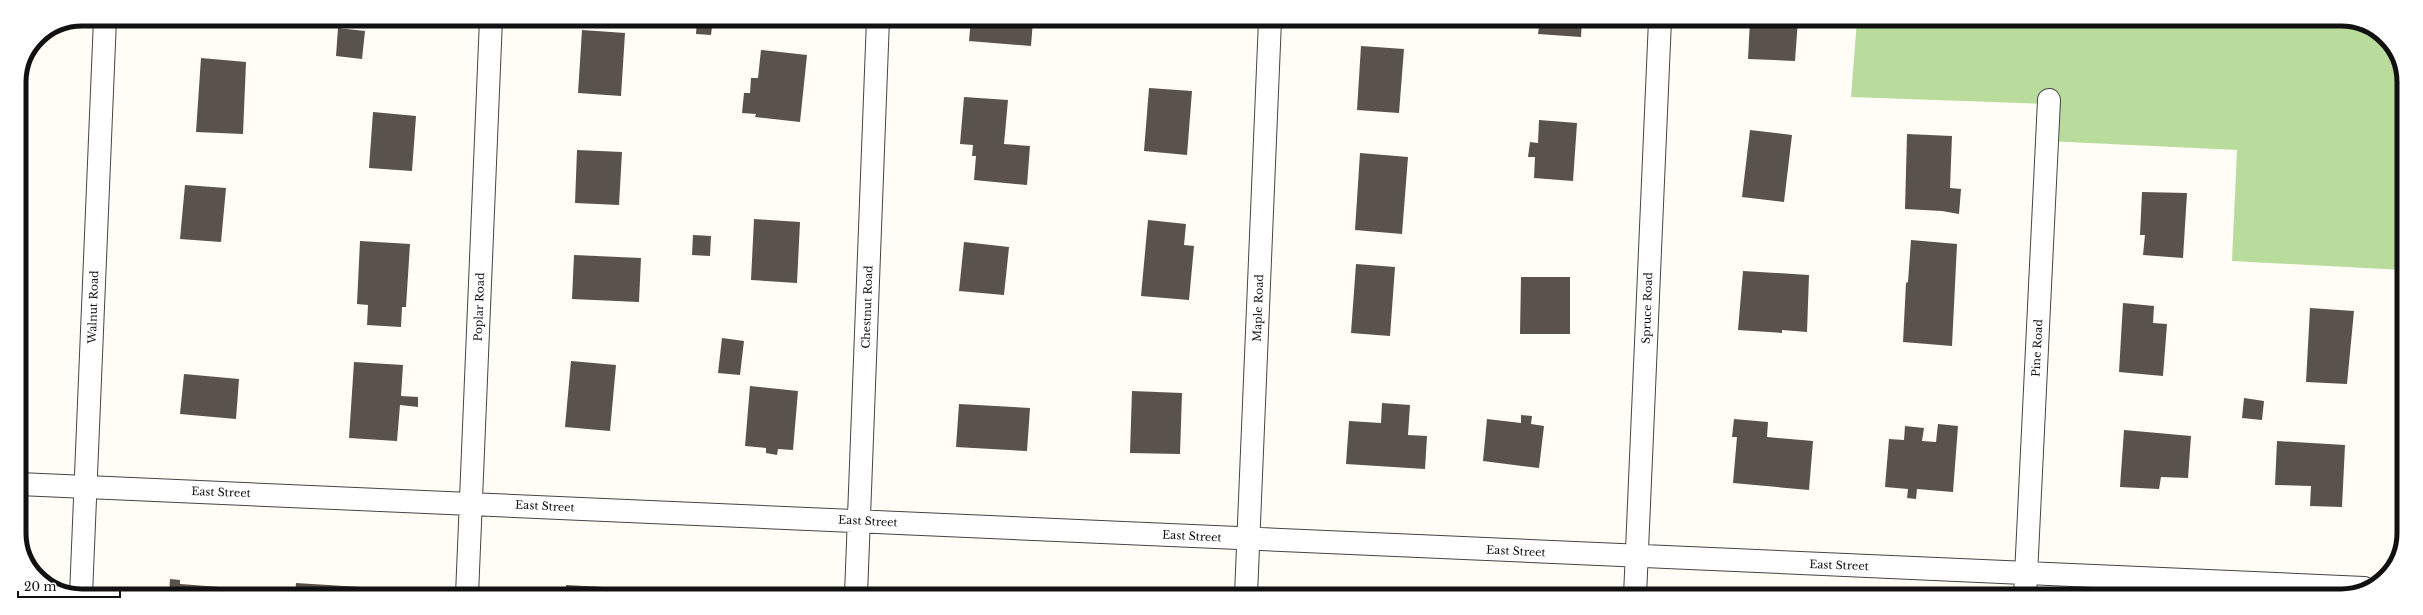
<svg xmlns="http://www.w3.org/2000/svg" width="2423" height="615" font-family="'Libre Baskerville',serif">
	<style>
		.forest { fill: #b9dc9c }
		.building { fill: #5a524d }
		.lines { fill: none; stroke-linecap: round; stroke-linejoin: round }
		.street-casing { stroke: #444; stroke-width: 24 }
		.street { stroke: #fff; stroke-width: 22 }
		.labels { text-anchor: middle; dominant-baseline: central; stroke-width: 4; stroke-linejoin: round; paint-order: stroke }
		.street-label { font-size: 11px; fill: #111; stroke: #fff }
		.rim { fill: none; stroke: #111; stroke-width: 5 }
	</style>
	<rect width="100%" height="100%" fill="#fffdf5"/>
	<!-- forest -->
	<path class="forest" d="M1857,20H2353L2388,40L2404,78L2403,270L2232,261L2237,150L2047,141L2049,104L1851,97Z"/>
	<!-- building -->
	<path class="building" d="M697,19H713L711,35L696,34Z
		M971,19L1033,20L1031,46L969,41Z
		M1540,20H1582L1581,37L1538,34Z
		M1750,20H1798L1795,61L1748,59Z
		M1844,20H1859V27L1843,26Z
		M338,28L365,31L362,59L336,56Z
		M582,30L625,33L621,96L578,93Z
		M1361,46L1404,49L1399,113L1357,110Z
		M761,50L807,55L800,122L755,117L756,114L742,113L744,93H750L751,78H758Z
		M201,58L246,62L243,134L196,132Z
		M1149,88L1192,91L1187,155L1144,151Z
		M964,97L1008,100L1004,144L1030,146L1027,185L974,180L976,156H972L973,145L960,144Z
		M373,112L416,116L412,171L369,168Z
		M1539,120L1577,123L1573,181L1534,178L1535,157H1528L1530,142L1538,143Z
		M1750,130L1792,135L1784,202L1742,197Z
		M1907,134L1952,136L1950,188L1961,189L1959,214L1942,211L1905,209Z
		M577,150L622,152L619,205L575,203Z
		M1360,153L1408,157L1402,234L1355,230Z
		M19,177H22L20,204H19Z
		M185,185L226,188L221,242L180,239Z
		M2142,192L2187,193L2183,258L2143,255L2145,235H2140Z
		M754,219L800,222L797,283L751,280Z
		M1148,220L1186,224L1184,245L1194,246L1189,300L1141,296Z
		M693,235L711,236L710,256L692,255Z
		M1911,240L1957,244L1952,346L1903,342L1906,283L1908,282Z
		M360,241L410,244L406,307H402L401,327L367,325L368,305L357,304Z
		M964,242L1009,247L1004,295L959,291Z
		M574,255L641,258L639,302L572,299Z
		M1356,264L1395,267L1390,336L1351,333Z
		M1743,271L1809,275L1807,332L1782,330V333L1738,330Z
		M1521,277H1570V334H1520Z
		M2123,303L2154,306L2153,323L2167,324L2163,376L2119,372Z
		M2310,308L2354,311L2347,384L2306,382Z
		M722,338L744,341L740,375L718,373Z
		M571,361L616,365L610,431L565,427Z
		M354,362L403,365L401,396L418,397V407L400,405L397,441L349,438Z
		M184,374L239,379L236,419L180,414Z
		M750,386L798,391L793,450L778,449L777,455L766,453V448L745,446Z
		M1132,391L1182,393L1180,454L1130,453Z
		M2244,398L2264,401L2262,420L2242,418Z
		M1382,403L1410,405L1408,435L1427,436L1425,469L1346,464L1349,421L1381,423Z
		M959,404L1030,408L1027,451L956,447Z
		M1521,415L1532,416L1531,424L1544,426L1539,468L1483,461L1487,419L1521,423Z
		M1734,419L1768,422L1767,437L1813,441L1809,490L1733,483L1737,437H1732Z
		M1938,424L1958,426L1953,492L1917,489L1916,499L1907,498L1908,489L1885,487L1889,439L1904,440L1905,426L1924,428L1922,441L1936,442Z
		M2124,430L2191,436L2188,478L2161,477L2159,489L2120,487Z
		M2277,441L2345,445L2342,507L2310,506L2311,486L2275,485Z
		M170,579L180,580V584L220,587L219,595H169Z
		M296,583L393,589L392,595H295Z
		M566,585L623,588V595H565Z"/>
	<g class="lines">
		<!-- street casing -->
		<g class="street-casing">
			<path id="street" d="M19,484L2364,588
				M81,595L105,19
				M467,595L491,19
				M856,595L878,19
				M1246,595L1270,20
				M1635,596L1660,20
				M2025,596L2049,100"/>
		</g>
		<!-- street -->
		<use href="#street" class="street"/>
	</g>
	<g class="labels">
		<!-- street labels -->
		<g class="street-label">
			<text transform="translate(93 307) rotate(-88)">Walnut Road</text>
			<text transform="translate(479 307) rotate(-88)">Poplar Road</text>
			<text transform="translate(867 307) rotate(-88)">Chestnut Road</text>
			<text transform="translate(1258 308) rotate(-88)">Maple Road</text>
			<text transform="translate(1647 308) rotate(-88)">Spruce Road</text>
			<text transform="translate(2037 348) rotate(-87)">Pine Road</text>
			<text transform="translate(221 492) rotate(2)">East Street</text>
			<text transform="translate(545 506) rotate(3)">East Street</text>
			<text transform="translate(868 521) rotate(3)">East Street</text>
			<text transform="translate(1192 536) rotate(3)">East Street</text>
			<text transform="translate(1516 551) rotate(3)">East Street</text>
			<text transform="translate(1839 565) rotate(2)">East Street</text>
		</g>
	</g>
	<!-- crop -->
	<path d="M0 0H2423V615H0ZM82 26H2341A56 56 0 0 1 2397 82V533A56 56 0 0 1 2341 589H82A56 56 0 0 1 26 533V82A56 56 0 0 1 82 26Z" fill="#fff" fill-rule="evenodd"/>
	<path class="rim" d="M82 26H2341A56 56 0 0 1 2397 82V533A56 56 0 0 1 2341 589H82A56 56 0 0 1 26 533V82A56 56 0 0 1 82 26Z"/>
	<!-- scale -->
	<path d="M18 591v6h102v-6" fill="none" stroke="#111111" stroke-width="2"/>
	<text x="24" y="591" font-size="12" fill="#111111" stroke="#ffffff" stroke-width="3" paint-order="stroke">20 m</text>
</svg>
